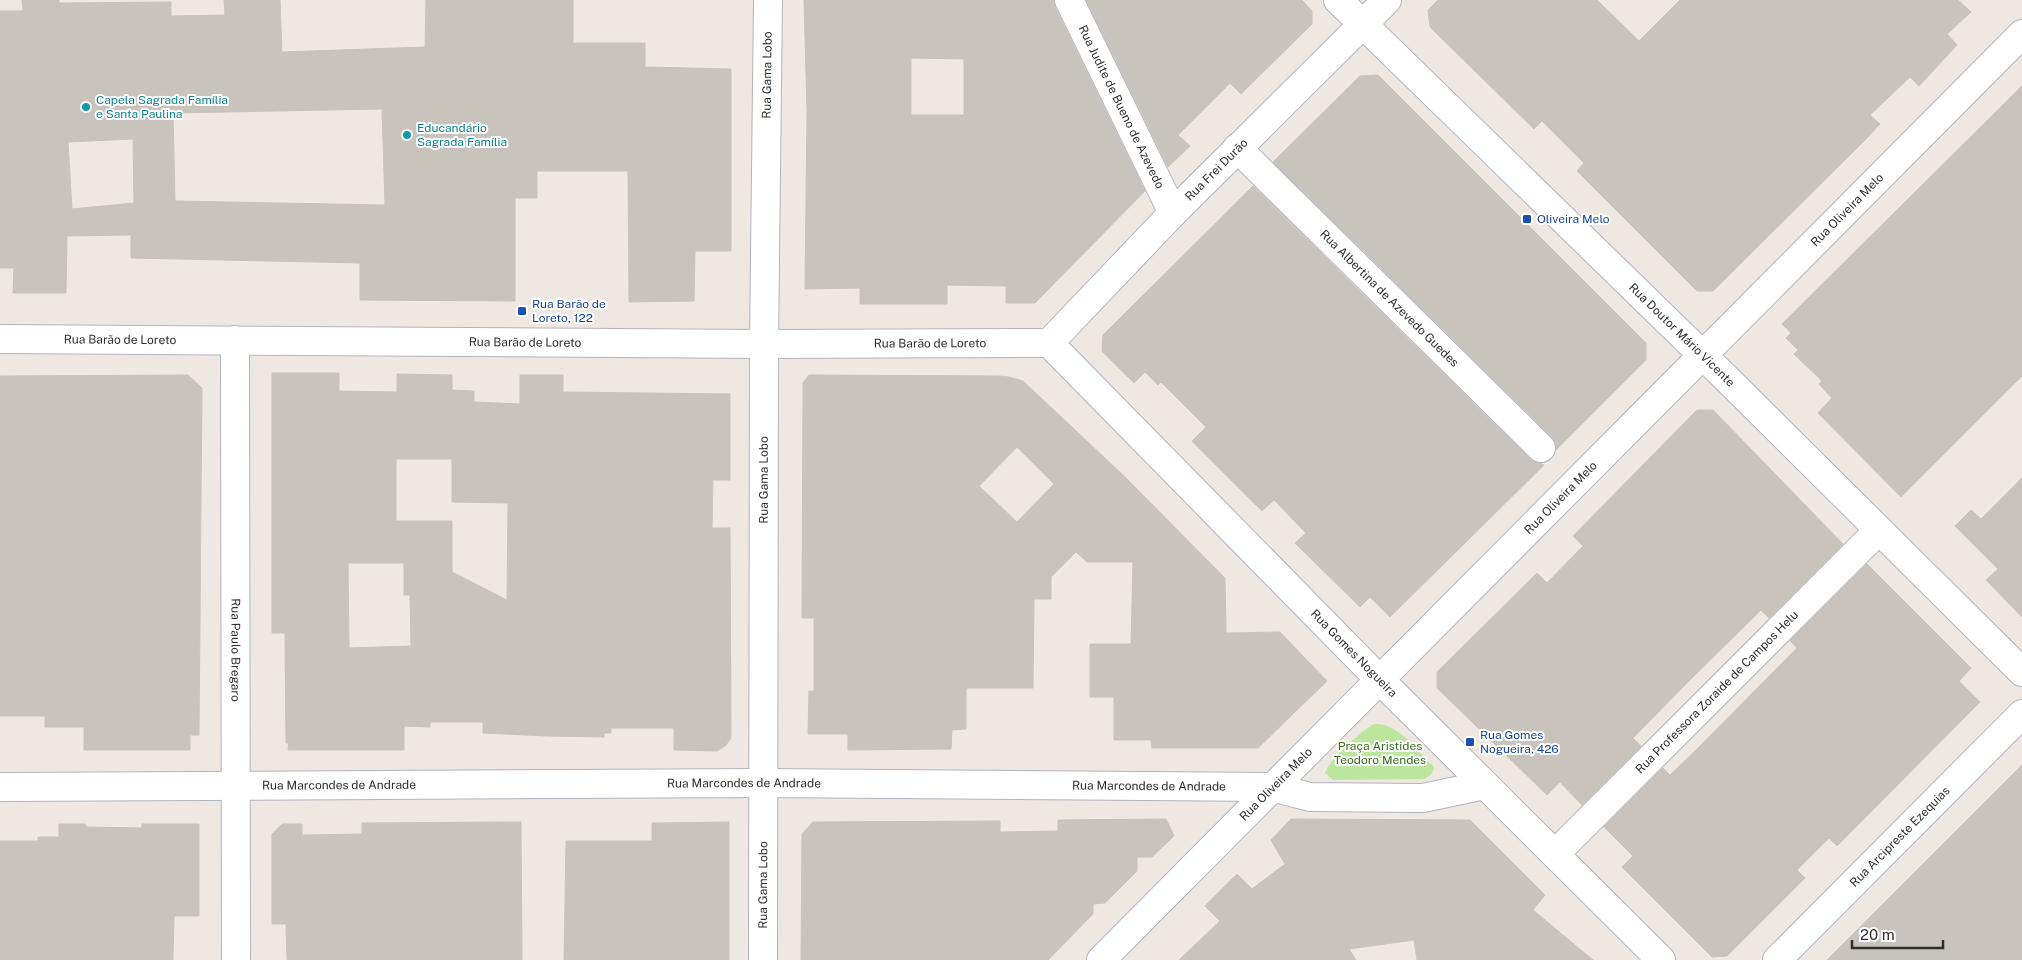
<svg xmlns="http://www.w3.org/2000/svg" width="2022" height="960" font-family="'Public Sans',sans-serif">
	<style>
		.green { fill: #bce59e }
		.building { fill: #c8c3bc; stroke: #cbc3ba; fill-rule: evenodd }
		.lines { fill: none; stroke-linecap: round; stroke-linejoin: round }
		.minor-casing { stroke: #b1b4be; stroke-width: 30 }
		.tertiary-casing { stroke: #b1b4be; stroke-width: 30 }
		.minor { stroke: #fff; stroke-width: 28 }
		.tertiary { stroke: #fff; stroke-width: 28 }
		.culture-dot { fill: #0f9aa8; stroke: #fff; stroke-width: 2 }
		.transit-dot { fill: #1a4fb4; stroke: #fff; stroke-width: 2 }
		.labels { text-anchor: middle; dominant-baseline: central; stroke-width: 4; stroke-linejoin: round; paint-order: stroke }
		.street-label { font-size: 12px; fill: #2e2e2e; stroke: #fff }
		.culture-label { font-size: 12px; fill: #0d838f; stroke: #fff; text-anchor: start }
		.transit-label { font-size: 12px; fill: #164399; stroke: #fff; text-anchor: start }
		.park-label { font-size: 12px; fill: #336d1b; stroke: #fff }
	</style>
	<rect width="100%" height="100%" fill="#efe7e1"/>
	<!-- green -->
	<path class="green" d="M1374,724C1397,722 1417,750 1432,765L1434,768C1432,774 1430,777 1423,779L1333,780L1325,773C1330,759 1361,731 1374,724Z"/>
	<!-- building -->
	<path class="building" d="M22,0H59V3L171,2V16L225,15L224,0H280L282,52L425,47L426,0H573V43H645V67L731,69V251H695L694,301L629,302L628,171H537V198H515V301L360,300V263L131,258V235L67,236L66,293H13L14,268H0V11H23ZM382,109L385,205L175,201L173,113ZM133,139L134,203L72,209L68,142Z
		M804,0H1054L1055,7L1145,191L1035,303H1006V286L947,285V304H860V288L805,289L807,112ZM911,58L964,59V115H911Z
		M1086,0H1302L1312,11V24L1241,94L1230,83L1178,135L1190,146L1168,167Z
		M1438,0H1597L1639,41L1680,0H1958L1971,12L1947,34L1957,45L1919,86L1910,77L1870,115L1880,124L1865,140L1713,291H1697L1577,171L1584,163L1542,121L1534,129L1430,27L1428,10Z
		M1378,75L1646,343V360L1556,450V443L1552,437L1273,162L1360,76Z
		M2022,86V376L1901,497L1818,413L1832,398L1819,384L1822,381L1794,354L1798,350L1786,338L1791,333L1782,324Z
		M1253,186L1530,459L1544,465L1390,617L1370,597L1360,607L1295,543L1306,533L1274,500L1262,511L1192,441L1206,427L1161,382L1158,385L1145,372L1134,383L1102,351L1103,335Z
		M272,373H339V391L397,392V374L452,375V390L474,391V402L520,404V375H563V392L730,394V480H713L712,528H730L731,738L726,745L717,751L674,750V728H611V733H604V737L547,736L483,733V722H430V727L404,726V750H288L289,743H286L285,633H272ZM396,459H452V502L508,503L507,600L452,572V521H396ZM348,563H404V595H410L411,646L349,648Z
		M188,375L202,388L199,735H190V750H84V727H45V716H0V376Z
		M809,375L999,376L1009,377L1023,381L1125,477L1225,578L1226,633L1280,632L1327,681L1258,748H1152L1151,740H1114V697H1090V644H1131L1133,562H1087L1076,552L1051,577V599H1034L1033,688H966V729L952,730L951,749L848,750V734H808L809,691H814V618H802L803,383ZM1017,447L1054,484L1017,522L979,486Z
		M1697,410H1713L1843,544L1769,618L1761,610L1690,680L1633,738L1641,746L1582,805L1560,782L1547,795L1437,688V672L1537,573L1547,583L1583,546L1573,536Z
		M2022,478V617L1986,580L1998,569L1955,526L1971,510L1981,519Z
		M1867,564L1971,668L1959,681L1980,702L1837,846L1829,838L1797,870L1805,878L1727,956L1712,957L1622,867L1633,856L1604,827L1663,768L1670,775L1694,752L1797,648L1790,641Z
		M2022,765V960H1827Z
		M1166,819L1174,836L1152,857H1137V871L1105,903L1093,904V914L1048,960H801L802,834L813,822L1000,821V832L1058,831V820Z
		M1291,819L1470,820L1545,895L1533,910L1593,960H1417L1414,940L1349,949L1356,960H1179L1220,921L1205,906L1237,874L1252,889L1285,864L1271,840Z
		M498,822H521L522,960H287L286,924H272V834L282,824H302V835L362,834V823Z
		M729,822V960H564L566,841H652V823Z
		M59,824H85L86,827L142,828V824H199V916H174L173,960H0V841H38V837H59Z"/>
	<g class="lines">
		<!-- minor casing -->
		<g class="minor-casing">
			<g id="minor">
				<path id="s1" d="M1069,0L1173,213"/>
				<path id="s2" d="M1237,148L1541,448"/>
				<path id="s3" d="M0,339L764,344L1049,343"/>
				<path id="s4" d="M235,340L236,960"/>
				<path id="s5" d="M1049,343L1380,680L1661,960"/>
				<path id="s6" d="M1049,343L1173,213L1387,0"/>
				<path id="s7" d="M0,787L764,783L1272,787L1310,797L1423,798L1485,785"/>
				<path id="s8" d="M1555,854L1879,530"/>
				<path id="s9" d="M763,960L764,344L768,0"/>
				<path id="s10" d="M1101,960L2022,34"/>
				<path id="s11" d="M1777,960L2022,714"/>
			</g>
		</g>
		<!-- tertiary casing -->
		<g class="tertiary-casing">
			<g id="tertiary">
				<path id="s12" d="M1338,0L1725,377L2022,672"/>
			</g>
		</g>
		<!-- minor -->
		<use href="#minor" class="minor"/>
		<!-- tertiary -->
		<use href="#tertiary" class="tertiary"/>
	</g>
	<!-- markers -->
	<g class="culture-dot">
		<circle cx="86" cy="107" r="5"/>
		<circle cx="407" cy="135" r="5"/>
	</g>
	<g class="transit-dot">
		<rect x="1522" y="214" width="10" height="10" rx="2.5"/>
		<rect x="517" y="306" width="10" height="10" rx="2.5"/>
		<rect x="1465" y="737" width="10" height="10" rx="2.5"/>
	</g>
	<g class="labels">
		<!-- street labels -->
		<g class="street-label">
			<text stroke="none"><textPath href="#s9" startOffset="885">Rua Gama Lobo</textPath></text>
			<text stroke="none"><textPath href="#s1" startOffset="119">Rua Judite de Bueno de Azevedo</textPath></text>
			<text stroke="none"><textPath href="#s6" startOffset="241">Rua Frei Durão</textPath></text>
			<text stroke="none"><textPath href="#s10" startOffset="1058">Rua Oliveira Melo</textPath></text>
			<text stroke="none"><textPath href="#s2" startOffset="214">Rua Albertina de Azevedo Guedes</textPath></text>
			<text stroke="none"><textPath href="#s12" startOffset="480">Rua Doutor Mário Vicente</textPath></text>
			<text stroke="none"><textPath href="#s3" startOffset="120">Rua Barão de Loreto</textPath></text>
			<text stroke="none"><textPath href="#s3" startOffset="525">Rua Barão de Loreto</textPath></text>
			<text stroke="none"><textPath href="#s3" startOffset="930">Rua Barão de Loreto</textPath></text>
			<text stroke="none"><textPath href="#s9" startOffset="480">Rua Gama Lobo</textPath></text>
			<text stroke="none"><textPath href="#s10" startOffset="652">Rua Oliveira Melo</textPath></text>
			<text stroke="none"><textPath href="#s4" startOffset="310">Rua Paulo Bregaro</textPath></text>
			<text stroke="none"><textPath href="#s5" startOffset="435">Rua Gomes Nogueira</textPath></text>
			<text stroke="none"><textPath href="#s8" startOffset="229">Rua Professora Zoraide de Campos Helu</textPath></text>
			<text stroke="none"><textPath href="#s7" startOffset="744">Rua Marcondes de Andrade</textPath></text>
			<text stroke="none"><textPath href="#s10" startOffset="248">Rua Oliveira Melo</textPath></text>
			<text stroke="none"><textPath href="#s7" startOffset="339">Rua Marcondes de Andrade</textPath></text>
			<text stroke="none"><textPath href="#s7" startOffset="1149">Rua Marcondes de Andrade</textPath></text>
			<text stroke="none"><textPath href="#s11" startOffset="174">Rua Arcipreste Ezequias</textPath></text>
			<text stroke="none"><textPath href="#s9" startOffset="75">Rua Gama Lobo</textPath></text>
		</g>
		<!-- culture labels -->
		<g class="culture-label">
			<text x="96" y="100">Capela Sagrada Família<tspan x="96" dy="14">e Santa Paulina</tspan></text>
			<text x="417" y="128">Educandário<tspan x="417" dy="14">Sagrada Família</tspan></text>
		</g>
		<!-- transit labels -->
		<g class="transit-label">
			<text x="1537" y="219">Oliveira Melo</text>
			<text x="532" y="304">Rua Barão de<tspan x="532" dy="14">Loreto, 122</tspan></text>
			<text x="1480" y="735">Rua Gomes<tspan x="1480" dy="14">Nogueira, 426</tspan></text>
		</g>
		<!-- park labels -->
		<g class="park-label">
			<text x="1380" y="746">Praça Aristides<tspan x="1380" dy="14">Teodoro Mendes</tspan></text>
		</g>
	</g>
	<!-- scale -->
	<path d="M1852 940v8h91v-8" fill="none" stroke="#2e2e2e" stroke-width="2.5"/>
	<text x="1860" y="940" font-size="15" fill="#2e2e2e" stroke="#ffffff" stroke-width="4" paint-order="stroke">20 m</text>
</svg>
